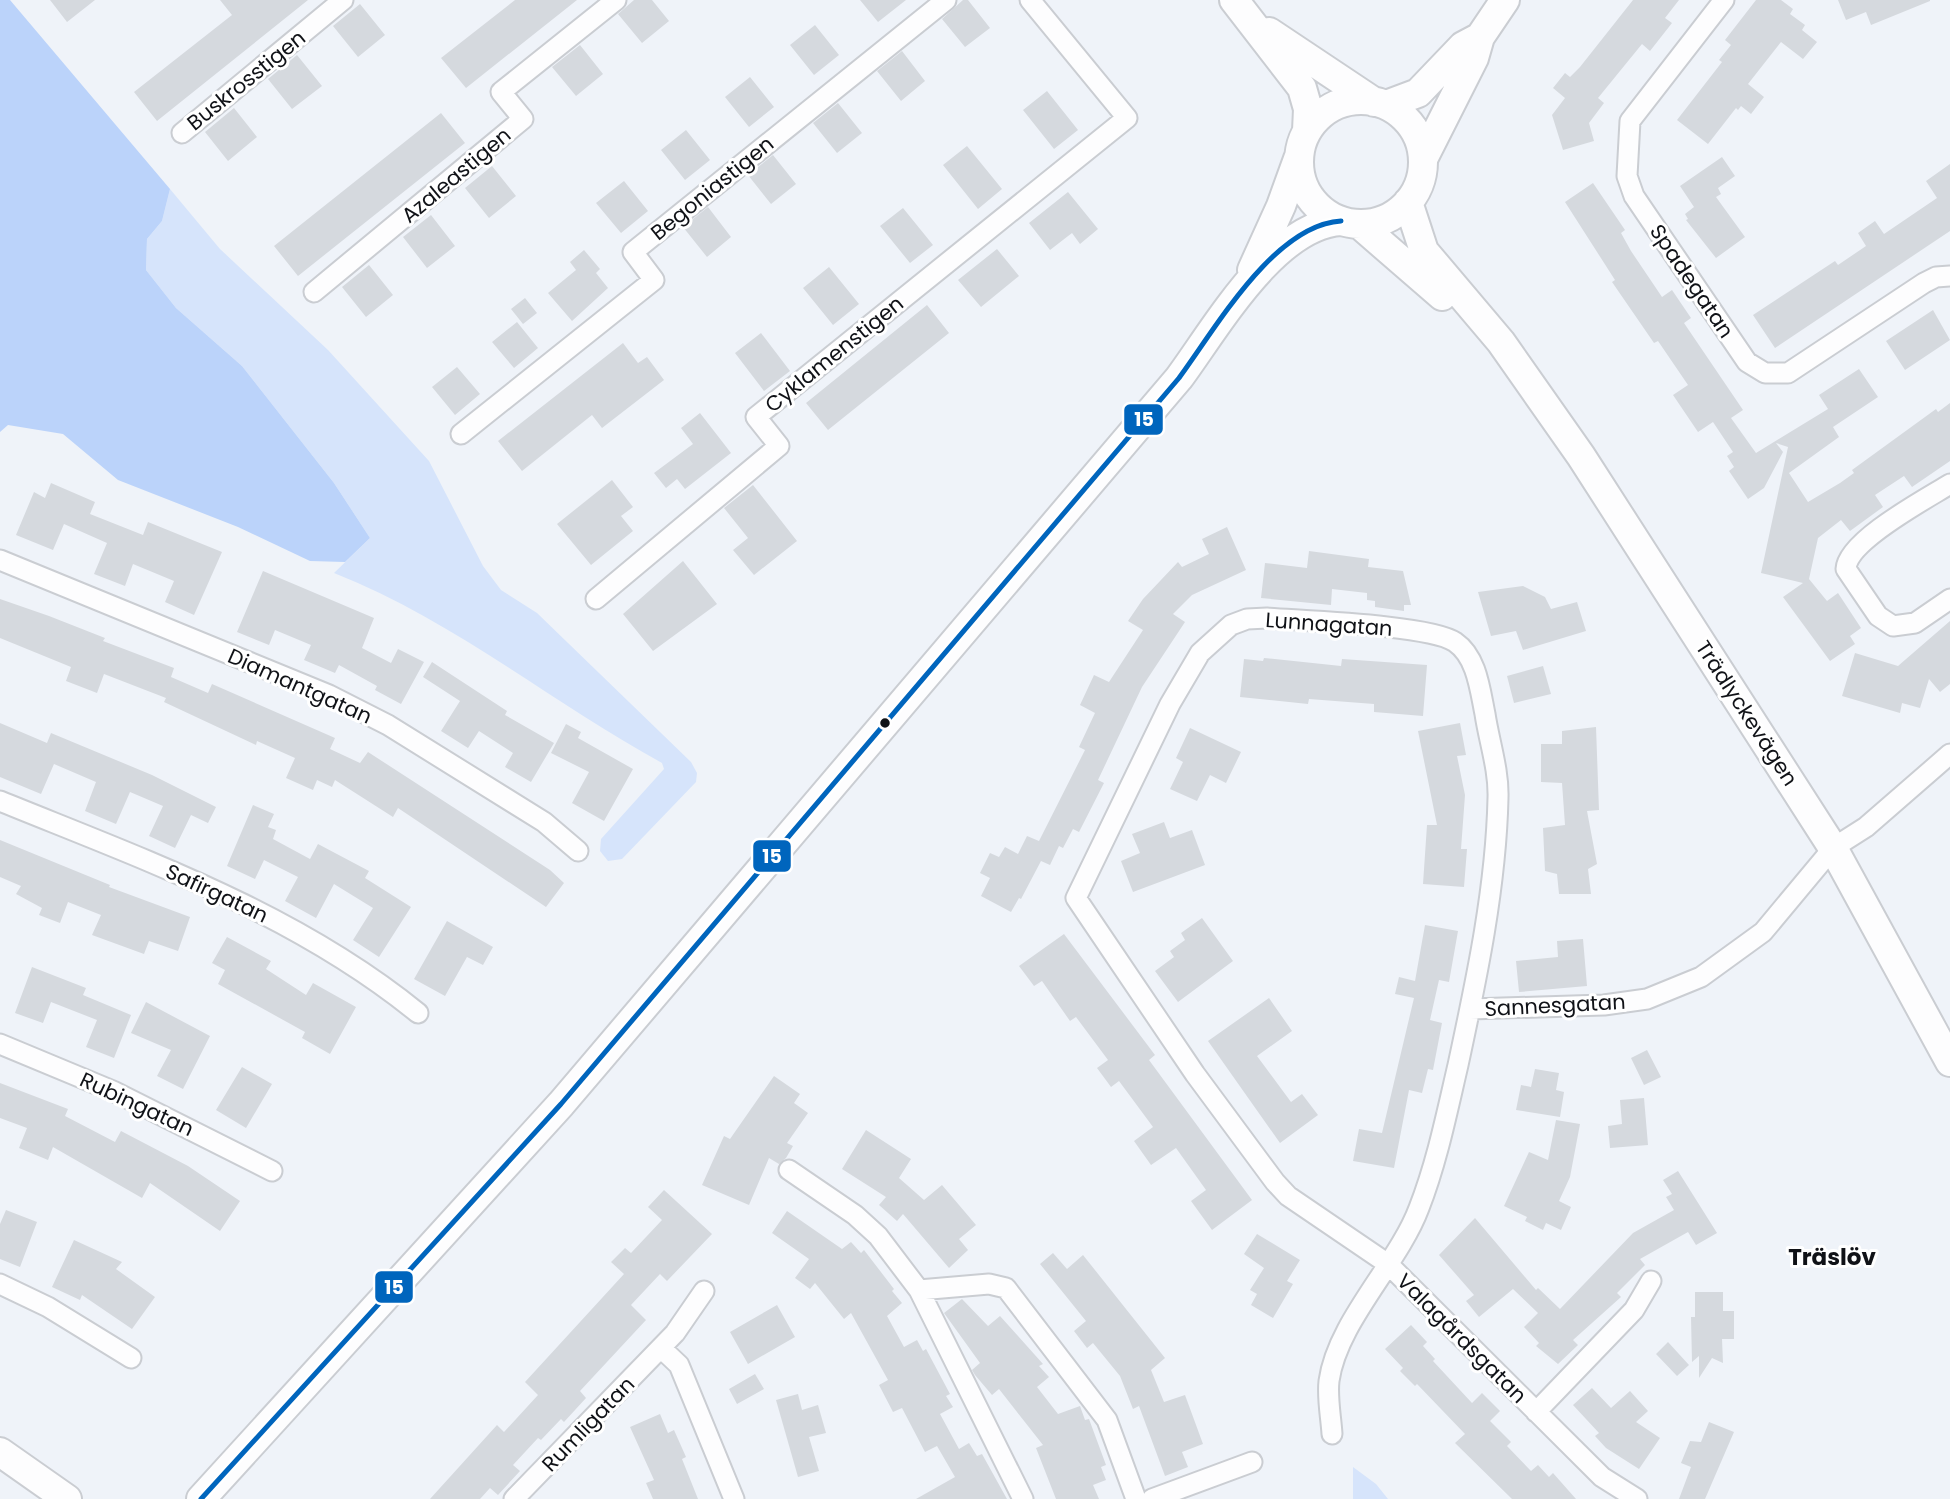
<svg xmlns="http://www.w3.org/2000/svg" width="1950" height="1499" font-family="Poppins,sans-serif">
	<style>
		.green { fill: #d6e4fb }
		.forest { fill: #bbd3fa }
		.building { fill: #d5d9de }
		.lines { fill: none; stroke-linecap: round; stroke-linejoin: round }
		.street-casing { stroke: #cacdd2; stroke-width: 23 }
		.secondary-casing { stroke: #cacdd2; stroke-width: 32 }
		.street { stroke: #fdfdfe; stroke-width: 19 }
		.secondary { stroke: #fdfdfe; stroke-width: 28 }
		.bus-1-casing { stroke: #fff; stroke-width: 10 }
		.bus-1 { stroke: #0065bd; stroke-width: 5 }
		.bus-dot { fill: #101217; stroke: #fff; stroke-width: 2.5 }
		.labels { text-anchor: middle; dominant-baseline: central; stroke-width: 6; stroke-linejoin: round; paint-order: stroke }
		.street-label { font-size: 21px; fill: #101217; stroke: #fff }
		.neighbourhood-label { font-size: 23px; font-weight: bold; fill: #101217; stroke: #fff }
		.line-badge { stroke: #fff; stroke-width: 2.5 }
		.badge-label { font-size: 19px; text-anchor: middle; font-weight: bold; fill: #fff }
	</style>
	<rect width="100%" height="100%" fill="#eff3f9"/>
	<!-- green -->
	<path class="green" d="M170,189L220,249L328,350L429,461L483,566L501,590L537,613L691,762L697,773L696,782L622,859L608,861L600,851L601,839L664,769L662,763C551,702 453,620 334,573L370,538L334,483L242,366L176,308L146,270L147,239L162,221Z
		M1353,1467L1376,1484L1388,1499H1353Z"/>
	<!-- forest -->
	<path class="forest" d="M0,0H10L170,189L162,221L147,239L146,270L176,308L242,366L334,483L370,538L345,562L310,561L238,527L118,480L63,434L8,425L0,432Z"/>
	<!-- building -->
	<path class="building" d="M50,0H95L67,22Z
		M220,0H308L157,121L134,92L232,15Z
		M515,0H577L466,88L441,58Z
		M634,0H652L669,21L642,43L618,14Z
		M860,0H906L878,22Z
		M963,0H968L990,28L965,47L942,19Z
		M1633,0H1679L1665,18L1672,23L1650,51L1642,44L1598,98L1604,103L1589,123L1594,141L1563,150L1552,115L1565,98L1553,88L1565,73L1570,77L1580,67Z
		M1756,0H1781L1793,9L1790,14L1805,25L1802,30L1817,42L1803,59L1781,42L1748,84L1764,97L1751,114L1741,106L1738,110L1736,108L1708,144L1677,120L1722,62L1719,60L1731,45L1725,40Z
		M1838,0H1930V1L1871,25L1866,12L1846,20Z
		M360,4L385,35L358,57L333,26Z
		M815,25L839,55L814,75L790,45Z
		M580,45L603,74L576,96L552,67Z
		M902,51L925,81L901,101L877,71Z
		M297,55L322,86L292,109L268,79Z
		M750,77L774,107L749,127L725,97Z
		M1047,91L1078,130L1054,149L1023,110Z
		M838,103L862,133L837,153L813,123Z
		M234,108L257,137L228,161L205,132Z
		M441,113L465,143L298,276L274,246Z
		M686,130L710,160L685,180L661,150Z
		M967,146L1002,189L978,209L943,165Z
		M773,155L796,184L771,204L748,175Z
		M1722,157L1735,176L1718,188L1721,194L1716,197L1745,237L1716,258L1686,220L1688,219L1685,214L1694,207L1680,186Z
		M1950,164V231L1775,348L1753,315L1835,261L1838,265L1866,246L1858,233L1875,221L1884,234L1937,198L1926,181Z
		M492,166L516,196L489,218L465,188Z
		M624,181L648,211L621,233L596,203Z
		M1593,183L1625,230L1621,233L1631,251L1662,297L1672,290L1691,318L1684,323L1743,410L1731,418L1756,453L1828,409L1819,395L1859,369L1878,397L1833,427L1839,437L1789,473L1808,502L1840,483L1854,473L1852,470L1936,409L1938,412L1950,403V461L1912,487L1904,476L1875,495L1883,507L1850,531L1841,520L1818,538L1809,579L1827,601L1838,593L1861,628L1850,636L1855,644L1830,661L1783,597L1803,583L1761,573L1788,447L1776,443L1783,452L1764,488L1748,499L1729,471L1734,467L1727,456L1733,452L1713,422L1698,432L1673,395L1688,385L1658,341L1654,343L1612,282L1615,280L1565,202Z
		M1068,192L1098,229L1080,244L1072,233L1050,250L1029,223Z
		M708,207L731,237L707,257L683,227Z
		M903,208L933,245L910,263L880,226Z
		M431,215L455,246L427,268L403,237Z
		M997,249L1019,276L981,307L958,280Z
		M584,250L600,269L596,273L608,288L572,321L548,293L576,270L570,262Z
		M369,265L393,295L366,317L342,287Z
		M829,267L859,304L833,325L803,288Z
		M525,298L537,313L523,324L511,309Z
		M927,305L949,333L828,430L806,403Z
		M1933,310L1950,340L1905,370L1886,341Z
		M517,322L538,348L514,368L492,342Z
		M761,333L790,371L764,391L735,353Z
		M623,343L638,363L647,357L664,380L602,428L592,415L522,471L498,441Z
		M457,367L480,394L455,415L432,387Z
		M700,413L731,453L685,489L677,479L666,488L654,473L693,444L681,428Z
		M612,480L633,507L621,516L633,531L591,565L557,524Z
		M51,483L95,502L90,514L143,535L148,522L222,552L194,615L165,602L174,581L133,564L125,586L94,574L107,543L64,524L53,550L16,535L34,492L45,498Z
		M753,485L797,541L754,575L733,550L748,538L724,508Z
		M1227,527L1246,570L1192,595L1173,614L1185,622L1142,687L1098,780L1104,783L1079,832L1073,829L1063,848L1059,846L1050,865L1041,861L1021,899L1019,898L1011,912L981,896L990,878L980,873L990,853L999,857L1005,847L1018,854L1027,836L1039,841L1085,750L1079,747L1095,713L1080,705L1094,675L1109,682L1143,630L1128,621L1143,599L1178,562L1182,567L1209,554L1202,539Z
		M1309,551L1369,559L1368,567L1403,571L1411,605H1404V611L1375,607V601L1367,600V593L1332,589L1331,605L1261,598L1265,563L1307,568Z
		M683,561L717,604L653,651L623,614Z
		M263,571L374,618L362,648L391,663L398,649L424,662L401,704L375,690L377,686L339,665L335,673L304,660L311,645L275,630L269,645L237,632Z
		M1523,586L1545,597L1551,609L1577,602L1586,631L1523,650L1516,631L1491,636L1478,592Z
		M0,599L49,616L105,638L103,641L174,668L171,677L208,693L212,684L335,738L330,749L360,763L368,752L550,870L564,883L546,907L398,808L393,817L335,780L332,787L317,780L313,790L286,778L295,758L257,741L256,745L164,702L166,698L104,674L97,693L66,681L71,667L0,638Z
		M1950,621V684L1940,692L1929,679L1920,708L1902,703L1900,713L1842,696L1855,653L1898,666Z
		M1264,658L1341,666L1342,659L1427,665L1423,716L1374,712V704L1309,699L1308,704L1240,697L1244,659L1263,661Z
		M432,662L507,711L505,715L554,743L531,782L505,767L513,753L479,731L468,748L441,731L460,701L423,677Z
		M1543,666L1551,694L1514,703L1507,676Z
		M0,723L47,743L51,733L152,775L216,807L208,823L191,815L175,848L149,836L163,806L130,792L116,824L85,811L96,782L54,764L41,794L0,777Z
		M1460,723L1466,755L1457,756L1465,795L1461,849H1467L1464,887L1423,884L1427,825H1437L1418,731Z
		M566,724L581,732L578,738L633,769L604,821L572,803L589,772L551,753Z
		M1596,727L1599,810L1587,811L1597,864L1588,869L1591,894H1559L1557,874L1545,871L1543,828L1565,825L1562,783L1541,782V744H1562V731Z
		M1190,728L1241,752L1226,783L1210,775L1197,801L1170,789L1183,762L1176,758Z
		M253,805L274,814L268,827L276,830L273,839L310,859L318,844L369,871L365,878L411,907L379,957L353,940L373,908L334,884L316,918L285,901L298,877L264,860L255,879L227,866Z
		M1164,822L1170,838L1192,830L1205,865L1133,892L1121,861L1140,853L1132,834Z
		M0,840L110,885L109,887L190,917L178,951L149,941L144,954L92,935L101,915L68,902L60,923L39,915L42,908L16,894L21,886L0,877Z
		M1202,918L1233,961L1178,1002L1155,971L1174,957L1170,951L1185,940L1181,933Z
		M447,921L493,947L483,965L467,957L445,996L414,979Z
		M1425,925L1458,931L1449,982L1439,980L1430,1020L1442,1023L1433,1070L1428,1069L1422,1093L1409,1090L1394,1168L1353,1161L1359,1129L1382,1133L1414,998L1395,994L1399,977L1415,981Z
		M1064,934L1155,1055L1149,1060L1252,1200L1212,1230L1191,1201L1206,1190L1176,1148L1151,1165L1134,1141L1153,1127L1119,1081L1111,1087L1097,1068L1108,1060L1076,1017L1070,1021L1042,981L1034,986L1019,966Z
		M227,937L271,961L266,969L306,995L313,983L356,1007L330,1054L302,1038L305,1032L218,984L225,970L212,963Z
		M1583,939L1587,986L1519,992L1516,961L1558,957L1557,941Z
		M32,967L86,988L83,995L131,1015L114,1058L86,1047L97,1020L51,1002L43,1023L15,1013Z
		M1269,998L1292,1031L1257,1056L1291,1102L1302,1094L1318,1115L1280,1143L1208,1041Z
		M146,1002L210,1036L183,1089L157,1076L171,1050L131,1033Z
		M1647,1050L1661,1077L1644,1085L1631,1058Z
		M242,1067L272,1084L246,1128L216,1110Z
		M1535,1069L1559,1073L1556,1090L1564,1092L1560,1117L1516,1110L1521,1085L1531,1087Z
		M774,1076L800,1094L794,1103L808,1113L787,1143L793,1146L786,1158L779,1164L769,1158L749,1205L702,1185L724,1136L730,1139Z
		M0,1083L68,1109L65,1116L115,1142L121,1131L188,1166L240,1201L220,1231L150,1183L142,1198L53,1147L48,1160L19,1148L27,1128L0,1118Z
		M1644,1098L1648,1145L1610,1148L1608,1126L1622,1124L1620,1100Z
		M1556,1120L1580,1124L1570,1177L1559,1201L1571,1207L1561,1230L1546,1223L1543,1230L1525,1221L1527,1217L1504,1206L1529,1152L1548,1160Z
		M866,1130L911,1159L899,1178L924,1200L942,1185L976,1225L959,1239L968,1250L949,1268L903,1214L897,1221L879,1205L886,1197L842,1169Z
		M1678,1171L1717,1233L1696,1245L1688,1232L1640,1259L1645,1265L1617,1293L1621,1297L1573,1340L1578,1345L1558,1364L1536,1346L1539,1343L1524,1327L1538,1313L1513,1289L1479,1317L1466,1301L1474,1295L1439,1255L1475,1218L1536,1290L1538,1288L1560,1309L1633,1233L1674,1210L1666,1197L1672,1194L1663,1180Z
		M664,1190L712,1234L667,1281L660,1274L631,1305L646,1320L580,1391L586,1398L564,1422L561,1419L541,1440L538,1438L513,1465L520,1471L498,1495L490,1488L480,1499H430L497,1425L504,1432L538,1395L525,1382L624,1274L611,1262L625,1248L631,1253L662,1220L648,1207Z
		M6,1210L37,1222L20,1267L0,1259V1224Z
		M787,1211L842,1249L851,1242L861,1253L864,1250L894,1289L892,1291L902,1303L887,1316L904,1347L917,1340L923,1351L926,1349L950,1394L946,1396L953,1407L940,1414L959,1449L969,1443L977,1456L982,1454L1007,1499H916L955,1477L937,1446L925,1452L902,1408L893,1412L879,1385L888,1380L851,1313L844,1319L815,1283L810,1289L795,1278L809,1259L772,1233Z
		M1257,1234L1300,1260L1287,1281L1293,1284L1273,1318L1251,1305L1257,1294L1250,1290L1264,1268L1244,1254Z
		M74,1240L122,1262L116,1269L155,1297L132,1329L82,1295L80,1300L52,1287Z
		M1053,1253L1067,1269L1083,1255L1165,1358L1151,1370L1164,1402L1185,1395L1203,1444L1182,1452L1188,1467L1165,1476L1139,1406L1133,1409L1120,1376L1093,1343L1087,1348L1074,1331L1086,1321L1040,1264Z
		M1695,1292H1723V1311H1734V1339H1722L1723,1363L1712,1358L1699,1378V1356L1692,1362L1691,1317H1695Z
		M962,1299L988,1326L1000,1316L1043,1364L1039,1366L1049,1377L1037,1387L1058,1414L1080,1406L1085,1420L1089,1419L1106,1465L1101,1467L1106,1480L1093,1485L1099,1499H1056L1036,1448L1043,1445L999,1389L992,1395L975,1375L972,1370L980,1363L944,1313Z
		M777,1305L795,1337L748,1364L730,1332Z
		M1411,1325L1427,1342L1423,1346L1435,1359L1433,1361L1472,1403L1482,1393L1500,1411L1490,1421L1511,1442L1507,1446L1531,1471L1538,1465L1549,1477L1553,1473L1576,1499H1512L1455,1443L1465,1434L1417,1384L1415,1386L1400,1371L1403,1368L1385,1349Z
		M1668,1342L1689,1365L1677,1376L1656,1354Z
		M755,1374L764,1389L737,1404L729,1389Z
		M1592,1388L1611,1408L1630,1391L1648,1411L1636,1422L1660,1438L1639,1469L1606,1448L1595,1436L1599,1433L1573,1405Z
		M798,1394L802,1410L818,1405L826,1433L809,1437L819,1471L798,1477L776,1400Z
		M660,1414L668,1433L674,1430L686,1457L682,1459L698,1499H653L646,1483L654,1480L630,1427Z
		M1709,1422L1734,1432L1705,1499H1679L1691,1467L1681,1463L1690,1441L1701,1442Z"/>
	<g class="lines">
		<!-- street casing -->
		<g class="street-casing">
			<path id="street" d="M1724,0L1630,121L1627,176L1634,196L1747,362L1765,373H1788L1924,283L1936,277L1950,276
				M182,133L343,0
				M314,292L523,119L501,92L616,0
				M461,434L654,280L633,252L946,0
				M1950,484C1926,499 1847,541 1846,569L1878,616L1893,626L1915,623L1950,599
				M0,560L329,695L388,725L544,822L578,851
				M596,599L779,446L756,417L1127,118L1030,0
				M0,801C145,860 295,913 418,1013
				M1470,1009L1604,1005L1647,999L1701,977L1763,932L1833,848L1866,827L1950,754
				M0,1044L113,1091L272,1171
				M789,1170L855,1215L878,1236L919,1290L1023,1499
				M0,1284L48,1307L131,1358
				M919,1290L989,1284L1006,1288L1107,1420L1136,1499
				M661,1348L679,1365L734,1499
				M1536,1412L1634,1310L1651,1281
				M1332,1434C1331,1417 1327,1398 1329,1381C1337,1322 1398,1264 1419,1208C1437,1162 1447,1112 1458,1065C1477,977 1496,887 1498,798C1499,770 1489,741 1485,714C1480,690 1477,657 1455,642C1430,625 1305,621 1267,618L1247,619L1231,625L1200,653L1170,704L1076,898L1195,1074L1275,1182L1288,1196L1388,1264L1602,1477L1637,1499
				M514,1499L675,1333L704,1291
				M1152,1499L1252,1462"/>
		</g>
		<!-- secondary casing -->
		<g class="secondary-casing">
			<path id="secondary" d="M1234,0L1302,88L1308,109L1307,131
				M1269,32L1374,102
				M1299 162a62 62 0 1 1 124 0a62 62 0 1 1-124 0Z
				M1386,105L1418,93L1463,46L1480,37
				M1423,159L1474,58L1480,37L1505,0
				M1408,202L1424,251L1501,342L1581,456L1833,848L1950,1062
				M1359,224L1442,296
				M1252,270L1281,206L1298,159
				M0,1452L67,1499
				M201,1499L561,1104L1179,378C1216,328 1274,225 1341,221"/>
		</g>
		<!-- street -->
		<use href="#street" class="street"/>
		<!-- secondary -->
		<use href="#secondary" class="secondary"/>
		<!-- bus-1 casing -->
		<g class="bus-1-casing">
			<path id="bus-1" d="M201,1499L561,1104L1179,378C1216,328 1274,225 1341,221"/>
		</g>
		<!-- bus-1 -->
		<use href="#bus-1" class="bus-1"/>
	</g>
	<!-- markers -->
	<circle class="bus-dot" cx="885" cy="723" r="6"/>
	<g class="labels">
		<!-- street labels -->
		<g class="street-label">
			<text transform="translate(246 80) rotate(-39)">Buskrosstigen</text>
			<text transform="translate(456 175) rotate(-40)">Azaleastigen</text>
			<text transform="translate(712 188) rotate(-39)">Begoniastigen</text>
			<text transform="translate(1692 281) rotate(56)">Spadegatan</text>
			<text transform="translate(834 354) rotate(-39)">Cyklamenstigen</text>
			<text transform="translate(1329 624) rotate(4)">Lunnagatan</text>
			<text transform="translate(300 686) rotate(24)">Diamantgatan</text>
			<text transform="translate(1747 713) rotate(57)">Trädlyckevägen</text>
			<text transform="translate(217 893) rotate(25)">Safirgatan</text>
			<text transform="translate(1555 1005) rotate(-3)">Sannesgatan</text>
			<text transform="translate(137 1104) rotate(25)">Rubingatan</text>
			<text transform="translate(1462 1338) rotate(45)">Valagårdsgatan</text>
			<text transform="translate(588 1424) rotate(-46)">Rumligatan</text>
		</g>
		<!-- neighbourhood labels -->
		<g class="neighbourhood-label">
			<text x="1832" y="1257">Träslöv</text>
		</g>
	</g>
	<g class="line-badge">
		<rect x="1123" y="403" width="41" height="33" rx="7" fill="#0065bd"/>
		<rect x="752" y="839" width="40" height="34" rx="7" fill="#0065bd"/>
		<rect x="374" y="1270" width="40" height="34" rx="7" fill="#0065bd"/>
	</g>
	<g class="badge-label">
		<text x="1144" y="426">15</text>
		<text x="772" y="863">15</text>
		<text x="394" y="1294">15</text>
	</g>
</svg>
